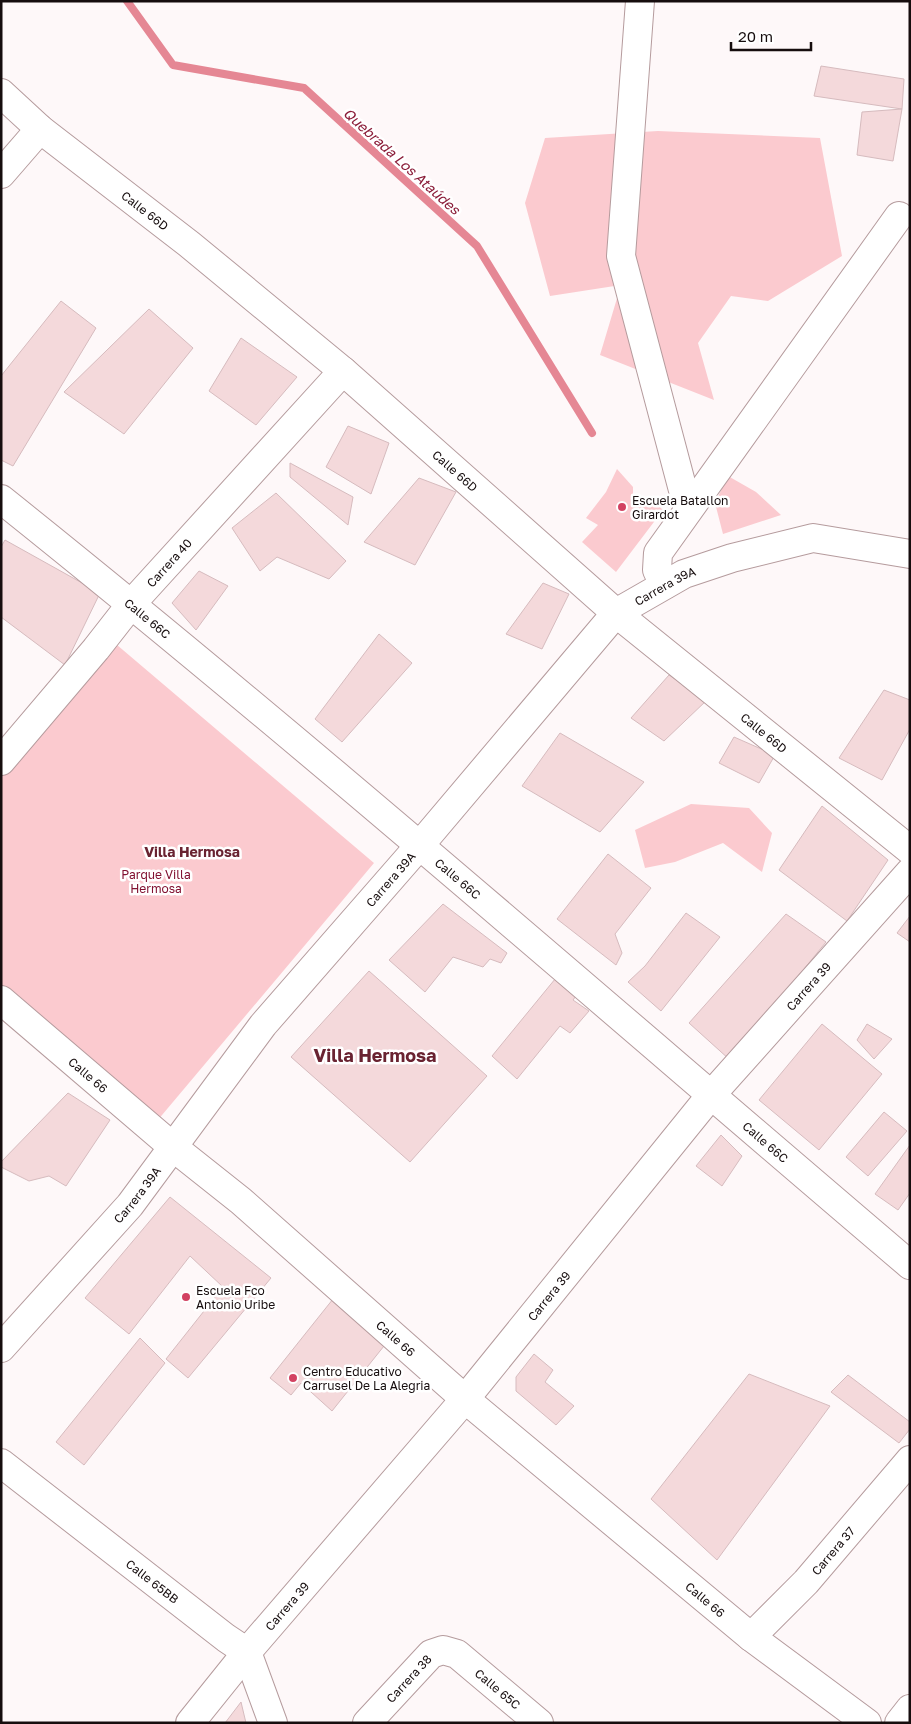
<svg xmlns="http://www.w3.org/2000/svg" width="911" height="1724" font-family="'Golos Text',sans-serif">
	<style>
		.green { fill: #fbcacf }
		.lines { fill: none; stroke-linecap: round; stroke-linejoin: round }
		.stream { stroke: #e58794; stroke-width: 8 }
		.building { fill: #f4d9db; stroke: #d6bbbe }
		.minor-casing { stroke: #b59b9d; stroke-width: 30 }
		.minor { stroke: #fff; stroke-width: 28 }
		.poi-dot { fill: #d24262; stroke: #fff; stroke-width: 2 }
		.labels { text-anchor: middle; dominant-baseline: central; stroke-width: 5; stroke-linejoin: round; paint-order: stroke }
		.street-label { font-size: 12px; fill: #160d0e; stroke: #fff }
		.poi-label { font-size: 12px; fill: #160d0e; stroke: #fff; text-anchor: start }
		.park-label { font-size: 12px; fill: #811131; stroke: #fff }
		.water-label { font-size: 14px; font-style: italic; fill: #8a1c38; stroke: #fff }
		.neighbourhood-label { font-size: 14px; font-weight: bold; fill: #692331; stroke: #fff }
		.district-label { font-size: 18px; font-weight: bold; fill: #692331; stroke: #fff }
	</style>
	<rect width="100%" height="100%" fill="#fef8f9"/>
	<!-- green -->
	<path class="green" d="M658,131L820,138L842,256L768,301L731,296L698,343L714,400L600,355L621,285L550,296L525,203L545,138Z
		M617,469L633,487V498L653,501L663,510L616,572L582,542L598,525L586,518L606,492Z
		M728,476L756,492L781,515L723,534L715,503Z
		M110,639L374,863L157,1121L1,985V770Z
		M691,804L749,808L772,833L762,872L723,843L675,862L645,868L635,830Z"/>
	<g class="lines">
		<!-- stream -->
		<path class="stream" d="M127,1L173,65L304,88L477,246L592,433"/>
	</g>
	<!-- building -->
	<path class="building" d="M821,66L904,79L902,109L814,96Z
		M902,109L893,161L857,155L862,112Z
		M61,301L96,328L13,466L1,460V376Z
		M149,309L193,348L124,434L64,392Z
		M241,338L297,377L256,425L209,391Z
		M348,426L389,443L371,494L326,467Z
		M290,463L353,497L348,525L290,477Z
		M419,478L456,492L415,565L364,542Z
		M276,493L346,561L329,579L277,557L260,571L232,528Z
		M5,540L100,593L65,665L1,617V547Z
		M199,571L228,586L196,630L172,603Z
		M543,583L569,594L542,649L506,634Z
		M379,634L412,663L342,742L315,719Z
		M669,675L707,700L664,741L631,718Z
		M884,690L910,700V729L882,780L839,758Z
		M560,733L644,782L600,832L522,786Z
		M734,737L775,755L759,783L719,763Z
		M822,806L888,860L847,921L779,870Z
		M608,854L651,888L615,934L622,953L616,965L557,919Z
		M443,904L507,953L501,963L490,959L483,967L453,957L425,992L389,960Z
		M686,913L720,937L661,1011L628,982L645,966Z
		M786,914L826,942L730,1060L689,1023Z
		M910,916V942L897,933Z
		M369,971L487,1076L410,1162L291,1057Z
		M560,973L581,989L573,1000L589,1011L570,1033L560,1026L517,1079L492,1056Z
		M822,1024L882,1074L819,1150L759,1100Z
		M867,1024L892,1039L874,1059L857,1040Z
		M68,1093L110,1120L66,1186L49,1176L29,1181L1,1167V1162Z
		M884,1112L907,1131L868,1176L846,1157Z
		M721,1135L742,1156L722,1186L696,1166Z
		M910,1145V1193L898,1210L875,1194Z
		M170,1197L271,1278L188,1378L166,1359L223,1287L190,1256L129,1334L85,1298Z
		M337,1294L388,1341L332,1411L301,1383L291,1395L270,1378Z
		M140,1338L165,1363L84,1465L56,1442Z
		M534,1354L553,1370L545,1382L574,1406L556,1425L516,1391V1377Z
		M749,1374L830,1406L717,1560L651,1499Z
		M848,1375L910,1422V1429L899,1443L831,1392Z
		M241,1702L246,1723H225Z"/>
	<g class="lines">
		<!-- minor casing -->
		<g class="minor-casing">
			<g id="minor">
				<path d="M640,1L621,256L688,509"/>
				<path id="s1" d="M1,93L40,129L189,244L343,371L616,613L910,850"/>
				<path d="M1,174L40,129"/>
				<path id="s2" d="M1,499C310,746 608,1008 910,1265"/>
				<path d="M664,585L657,570L658,553L899,216"/>
				<path id="s3" d="M1,761L96,649L132,603L343,371"/>
				<path id="s4" d="M1,1000L173,1147L241,1201L465,1399L751,1637L867,1723"/>
				<path id="s5" d="M1,1348L130,1205L263,1025L420,845L616,613L684,574L732,558L813,538L910,554"/>
				<path id="s6" d="M1,1463L226,1638L247,1652L273,1723"/>
				<path id="s7" d="M751,1637L806,1582L910,1460"/>
				<path id="s8" d="M190,1723L247,1652L465,1399L711,1095L910,872"/>
				<path id="s9" d="M367,1723L431,1654L443,1650L457,1654L539,1723"/>
				<path d="M899,1723L910,1709"/>
			</g>
		</g>
		<!-- minor -->
		<use href="#minor" class="minor"/>
	</g>
	<!-- markers -->
	<g class="poi-dot">
		<circle cx="622" cy="507" r="5"/>
		<circle cx="186" cy="1297" r="5"/>
		<circle cx="293" cy="1378" r="5"/>
	</g>
	<g class="labels">
		<!-- street labels -->
		<g class="street-label">
			<text stroke="none"><textPath href="#s1" startOffset="186">Calle 66D</textPath></text>
			<text stroke="none"><textPath href="#s1" startOffset="591">Calle 66D</textPath></text>
			<text stroke="none"><textPath href="#s3" startOffset="260">Carrera 40</textPath></text>
			<text stroke="none"><textPath href="#s5" startOffset="1015">Carrera 39A</textPath></text>
			<text stroke="none"><textPath href="#s2" startOffset="189">Calle 66C</textPath></text>
			<text stroke="none"><textPath href="#s1" startOffset="996">Calle 66D</textPath></text>
			<text stroke="none"><textPath href="#s2" startOffset="594">Calle 66C</textPath></text>
			<text stroke="none"><textPath href="#s5" startOffset="610">Carrera 39A</textPath></text>
			<text stroke="none"><textPath href="#s8" startOffset="962">Carrera 39</textPath></text>
			<text stroke="none"><textPath href="#s4" startOffset="115">Calle 66</textPath></text>
			<text stroke="none"><textPath href="#s2" startOffset="999">Calle 66C</textPath></text>
			<text stroke="none"><textPath href="#s5" startOffset="205">Carrera 39A</textPath></text>
			<text stroke="none"><textPath href="#s8" startOffset="558">Carrera 39</textPath></text>
			<text stroke="none"><textPath href="#s4" startOffset="520">Calle 66</textPath></text>
			<text stroke="none"><textPath href="#s7" startOffset="119">Carrera 37</textPath></text>
			<text stroke="none"><textPath href="#s6" startOffset="192">Calle 65BB</textPath></text>
			<text stroke="none"><textPath href="#s4" startOffset="925">Calle 66</textPath></text>
			<text stroke="none"><textPath href="#s8" startOffset="152">Carrera 39</textPath></text>
			<text stroke="none"><textPath href="#s9" startOffset="61">Carrera 38</textPath></text>
			<text stroke="none"><textPath href="#s9" startOffset="175">Calle 65C</textPath></text>
		</g>
		<!-- poi labels -->
		<g class="poi-label">
			<text x="632" y="500">Escuela Batallon<tspan x="632" dy="14">Girardot</tspan></text>
			<text x="196" y="1290">Escuela Fco<tspan x="196" dy="14">Antonio Uribe</tspan></text>
			<text x="303" y="1371">Centro Educativo<tspan x="303" dy="14">Carrusel De La Alegria</tspan></text>
		</g>
		<!-- park labels -->
		<g class="park-label">
			<text x="156" y="874">Parque Villa<tspan x="156" dy="14">Hermosa</tspan></text>
		</g>
		<!-- water labels -->
		<g class="water-label">
			<text transform="translate(402 161) rotate(42)">Quebrada Los Ataúdes</text>
		</g>
		<!-- neighbourhood labels -->
		<g class="neighbourhood-label">
			<text x="192" y="851">Villa Hermosa</text>
		</g>
		<!-- district labels -->
		<g class="district-label">
			<text x="375" y="1055">Villa Hermosa</text>
		</g>
	</g>
	<!-- border -->
	<rect width="911" height="1724" fill="none" stroke="#160d0e" stroke-width="5"/>
	<!-- scale -->
	<path d="M731 42v8h80v-8" fill="none" stroke="#160d0e" stroke-width="2.5"/>
	<text x="738" y="42" font-size="15" fill="#160d0e" stroke="#ffffff" stroke-width="4" paint-order="stroke">20 m</text>
</svg>
